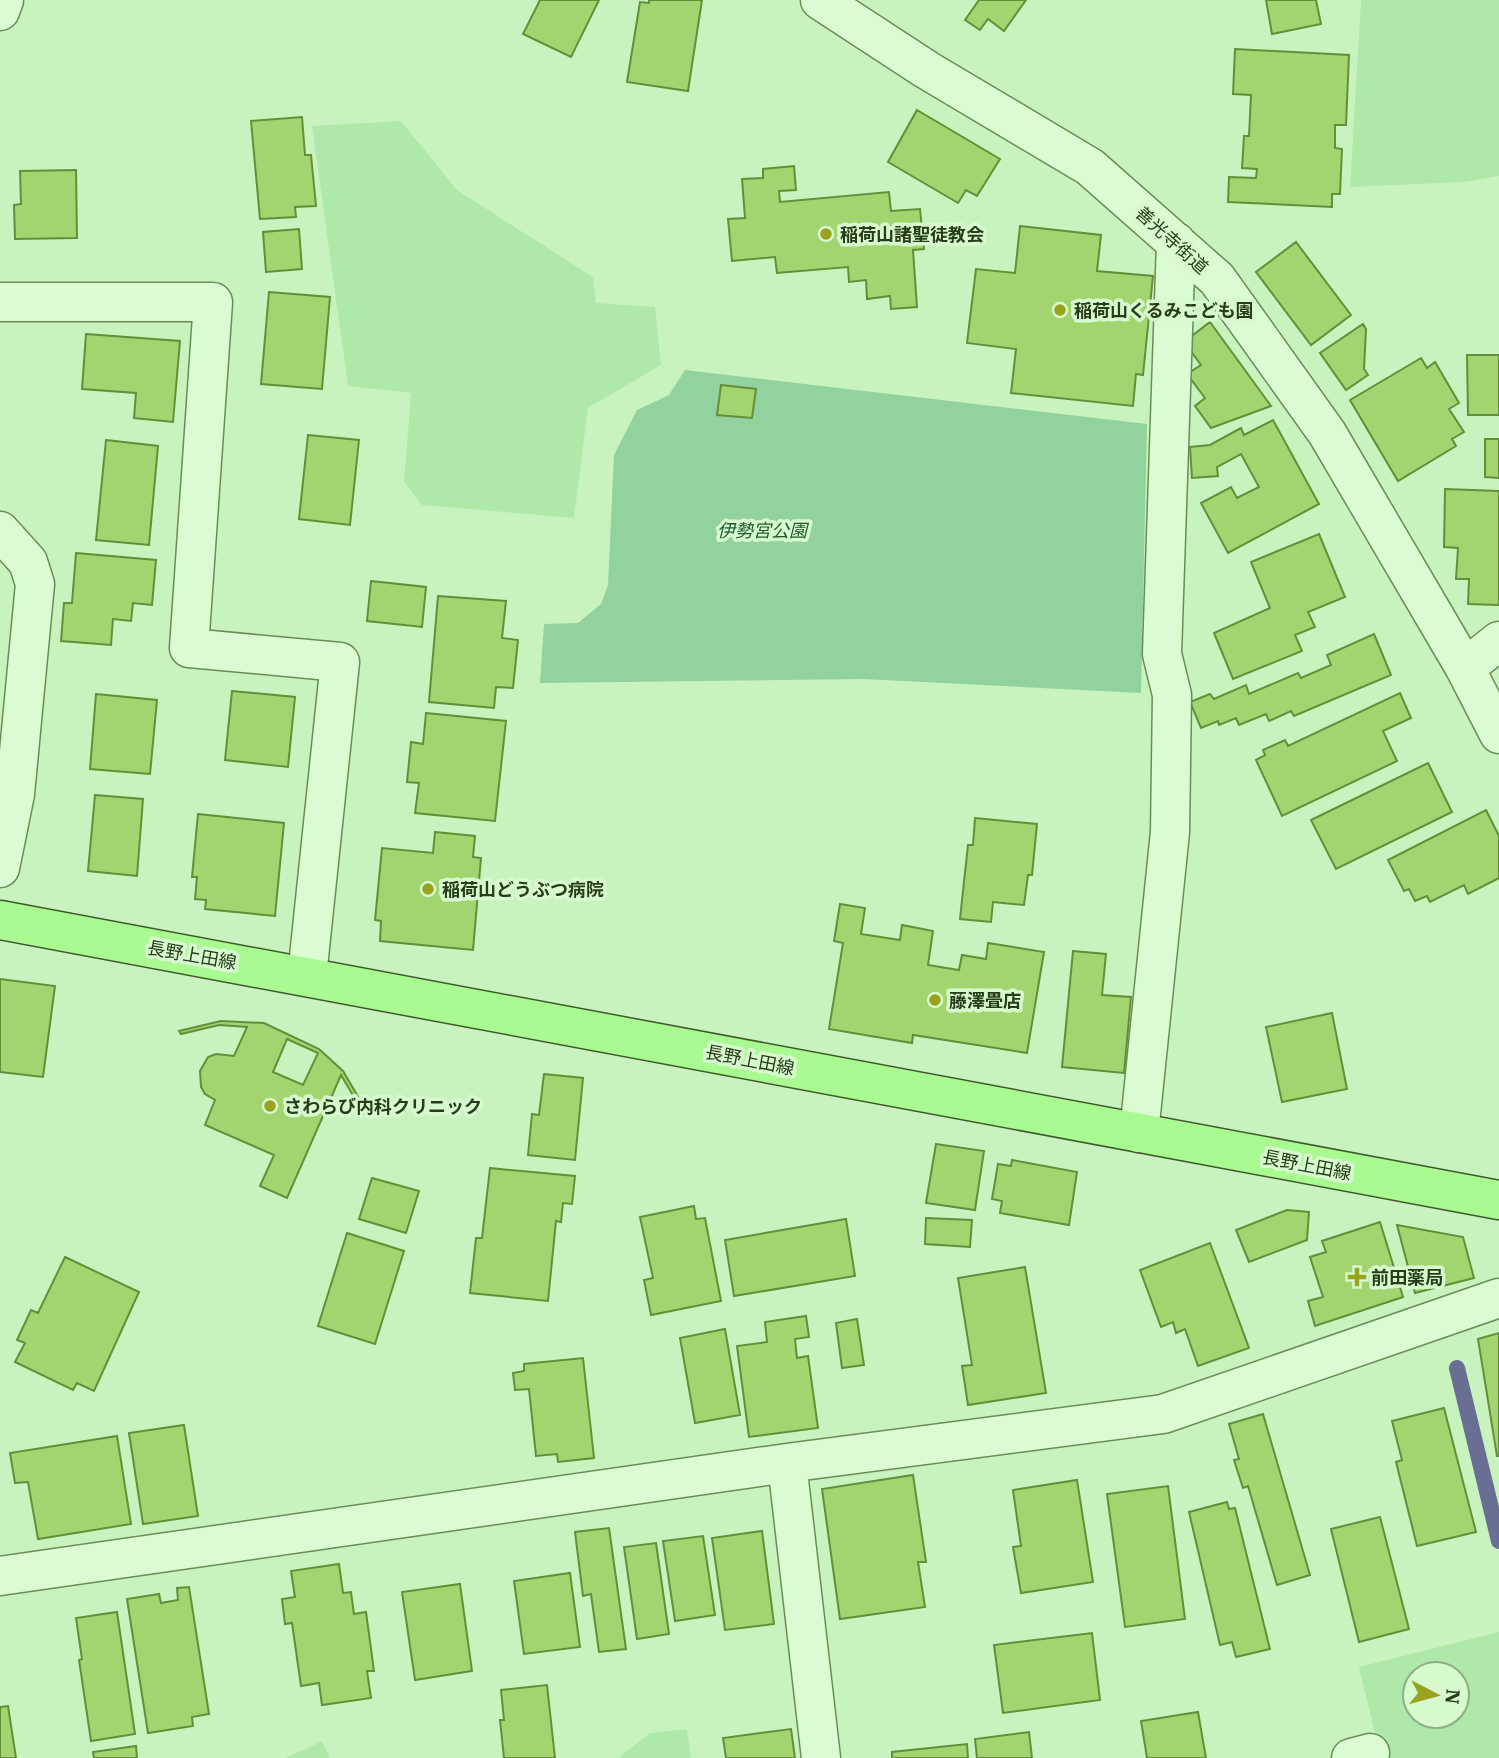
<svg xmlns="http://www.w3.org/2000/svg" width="1499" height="1758" font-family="'IBM Plex Serif','Noto Sans JP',serif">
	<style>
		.farmland { fill: #afe9aa; fill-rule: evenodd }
		.green { fill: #91d29e }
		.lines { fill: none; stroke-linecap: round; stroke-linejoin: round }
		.stream { stroke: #686f92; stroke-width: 16 }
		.building { fill: #a2d56f; stroke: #648f38; stroke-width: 2; fill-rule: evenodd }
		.minor-casing { stroke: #6a8d55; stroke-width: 41 }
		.major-casing { stroke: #3f5a2a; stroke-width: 41 }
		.minor { stroke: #dbfcd2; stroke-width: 38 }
		.major { stroke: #a8fa91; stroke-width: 38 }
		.poi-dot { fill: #98a21e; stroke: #d7f9ce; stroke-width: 2.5 }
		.labels { text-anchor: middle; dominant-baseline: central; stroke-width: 7; stroke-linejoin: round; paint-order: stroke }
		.poi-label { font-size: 18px; font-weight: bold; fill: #283b1b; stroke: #d7f9ce; text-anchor: start }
		.street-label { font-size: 18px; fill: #283b1b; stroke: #d7f9ce }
		.park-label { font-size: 18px; font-style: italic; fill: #1f5933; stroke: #d7f9ce }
	</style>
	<rect width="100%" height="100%" fill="#c9f3be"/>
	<!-- farmland -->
	<path class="farmland" d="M1361,0H1499V176L1464,182L1350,187Z
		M401,121L457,190L593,277L596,303L655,307L661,365L588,408L574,518L422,505L404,482L411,393L348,386L312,126Z
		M1499,1632V1758H1381L1359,1667ZM1415,1674H1457V1716H1415Z
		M687,1729L691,1758H618L650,1733Z
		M322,1741L330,1758H286Z"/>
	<!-- green -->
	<path class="green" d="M685,370L1147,424L1141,693L863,679L540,683L544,624L578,623L601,604L608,585L614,455L637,410L669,395Z"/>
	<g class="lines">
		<!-- stream -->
		<path class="stream" d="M1457,1368L1499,1541"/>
	</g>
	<!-- building -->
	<path class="building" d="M540,0H599L571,57L523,34Z
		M649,0H702L688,91L627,82L640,2L649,3Z
		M979,0H1026L1004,31L988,19L980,30L965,20Z
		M1266,0H1316L1321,24L1272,34Z
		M1235,49L1349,55L1346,125H1335V148L1342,149L1340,194H1332V207L1228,202L1229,177L1256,178L1257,169L1242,168L1244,136H1249L1251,95L1233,94Z
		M917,110L1000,159L977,196L966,190L958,203L888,162Z
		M302,117L305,155H311L316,206L295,207L296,217L260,219L251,121Z
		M794,166L796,190L779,191L780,202L889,192L891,211L920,209L924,249L913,250L917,307L891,309L890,296L867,299L866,280L849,282L848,267L777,273L775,257L732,261L728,219L745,218L742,179L763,178V169Z
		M76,170L77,238L15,239L14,205L21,204L20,171Z
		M1020,226L1101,235L1097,271L1153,276L1143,375L1136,374L1133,406L1011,393L1016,349L967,343L976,269L1015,273Z
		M299,229L302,269L266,272L263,232Z
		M1296,242L1351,315L1311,345L1256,272Z
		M269,292L330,297L322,389L261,384Z
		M1210,322L1271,406L1211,428L1195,406L1205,398L1187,374L1201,365L1184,342Z
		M1363,324L1366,329L1364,369L1368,375L1346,390L1320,353Z
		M86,334L180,341L173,422L134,418L136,393L82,389Z
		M1467,355H1499V415H1468Z
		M1421,358L1427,368L1435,362L1459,403L1449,409L1464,432L1452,439L1456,446L1398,481L1350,400Z
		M721,385L756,389L752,418L717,415Z
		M1273,420L1319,504L1228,553L1201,503L1231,487L1237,498L1259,487L1241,454L1217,467L1218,476L1192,478L1190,447L1210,445L1241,428L1244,435Z
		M308,435L359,440L350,525L299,519Z
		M1485,439H1499V478L1485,477Z
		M106,440L158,446L149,545L96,540Z
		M1445,489L1499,491V605L1468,604L1469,579H1456L1458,548L1444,547Z
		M1319,534L1345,597L1308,612L1315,627L1295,635L1302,651L1233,679L1214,633L1270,608L1251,562Z
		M76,553L156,560L152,605L133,603L131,621L113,619L111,645L61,641L64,603H72Z
		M371,581L426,587L422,627L367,621Z
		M438,596L506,601L502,638L518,640L513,688L496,687L494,708L429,702Z
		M1374,634L1391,675L1294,716L1291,711L1269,721L1266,714L1239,725L1236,718L1219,725L1218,721L1201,728L1190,702L1210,694L1214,699L1246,685L1249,694L1298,673L1301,678L1331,665L1327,655Z
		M232,691L295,697L288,767L225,760Z
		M1400,693L1411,718L1383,731L1397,761L1282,816L1256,760L1265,755L1263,750L1285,740L1288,746Z
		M96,694L157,700L150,774L90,769Z
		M426,713L506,721L495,821L415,813L419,783L407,782L411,742L423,744Z
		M1428,763L1452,812L1336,869L1311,820Z
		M95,795L143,799L137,876L88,871Z
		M1486,810L1499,836V878L1468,894L1464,885L1430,902L1427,896L1415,901L1409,889L1404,891L1388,860Z
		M198,814L284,823L275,916L205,909L206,900L195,899L197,877H192Z
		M975,818L1037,824L1032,875H1028L1024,905L993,902L991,922L960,919L968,845H973Z
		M435,832L475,836L473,857L481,858L473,950L380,941L381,921L375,920L382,848L433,853Z
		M840,904L865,908L861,934L900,940L902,925L933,931L928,965L959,970L962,955L986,959L988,943L1044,952L1027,1053L913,1035L912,1043L829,1029L843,943L834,941Z
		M1073,951L1106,954L1102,995L1131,997L1124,1073L1062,1067Z
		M0,979L55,986L43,1077L0,1072Z
		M1332,1013L1347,1089L1282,1102L1266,1027Z
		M221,1021L264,1023L319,1049L343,1071L367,1112L364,1114L341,1075L287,1198L260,1186L274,1155L205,1125L215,1100L205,1094L201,1087L200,1071L208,1057L216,1054L234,1056L247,1027L219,1025L181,1034L179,1031ZM287,1039L318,1053L303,1085L273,1072Z
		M544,1074L583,1078L575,1160L528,1155L532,1114L539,1115Z
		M936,1144L984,1151L975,1210L926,1203Z
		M1012,1160L1077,1172L1069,1225L1000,1213L1002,1201L992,1199L998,1164L1011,1166Z
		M490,1168L575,1176L572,1204L563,1203L561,1222L556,1221L548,1301L470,1293L476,1238H482Z
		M372,1178L419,1191L406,1233L359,1219Z
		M694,1206L696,1219L705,1218L721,1301L651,1315L644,1280L653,1278L640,1217Z
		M1287,1210L1309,1212L1307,1240L1249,1262L1236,1230Z
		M926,1218L972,1220L970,1247L925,1244Z
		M846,1219L855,1276L734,1296L725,1240Z
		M1380,1222L1403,1297L1315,1326L1308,1301L1323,1297L1310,1257L1326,1252L1322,1241Z
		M1397,1225L1463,1237L1474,1278L1415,1293Z
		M347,1233L404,1251L375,1344L318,1326Z
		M1210,1243L1249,1348L1198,1366L1185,1329L1176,1333L1173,1322L1161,1327L1140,1270Z
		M65,1257L139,1292L94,1391L77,1383L73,1390L15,1362L25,1343L17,1340L31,1310L38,1313Z
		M1025,1267L1046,1393L968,1405L962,1366L972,1365L958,1278Z
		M806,1316L809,1337L795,1339L797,1358L808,1356L818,1428L749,1437L737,1346L767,1342L765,1322Z
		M857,1319L864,1365L842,1368L836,1323Z
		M725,1329L740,1415L695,1423L680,1338Z
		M1499,1333V1456H1497L1478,1339Z
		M583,1358L594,1458L558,1462L557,1454L536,1456L529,1389L515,1390L513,1373L524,1371V1364Z
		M1444,1408L1476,1532L1417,1546L1396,1462L1402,1460L1392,1421Z
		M1263,1414L1310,1575L1277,1585L1248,1486L1243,1488L1234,1460L1239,1459L1229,1424Z
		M184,1425L198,1516L143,1524L129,1433Z
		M117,1436L131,1524L38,1539L28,1482L15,1483L10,1453Z
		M913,1475L926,1562H918L925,1607L840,1619L822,1489Z
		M1077,1480L1093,1582L1021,1593L1013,1547L1021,1546L1013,1490Z
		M1168,1486L1185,1619L1125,1627L1107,1494Z
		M1227,1502L1229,1509L1235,1508L1270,1649L1236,1657L1232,1642L1220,1645L1189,1512Z
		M1380,1517L1409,1629L1359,1642L1331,1529Z
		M609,1528L626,1649L599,1652L591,1594L583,1596L575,1532Z
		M762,1531L774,1624L725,1630L712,1538Z
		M703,1536L715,1615L675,1621L663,1541Z
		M656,1543L669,1634L637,1639L624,1547Z
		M339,1564L343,1593L351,1592L354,1614L366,1612L374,1671H367L371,1698L322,1705L319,1683L301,1686L292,1623L285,1624L282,1599L295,1597L291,1571Z
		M570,1573L580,1647L524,1654L514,1581Z
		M460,1584L472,1671L415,1680L402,1592Z
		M189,1587L209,1714L192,1717L193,1726L148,1733L127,1599L159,1594L161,1603L178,1600L177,1588Z
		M117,1612L135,1734L91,1741L79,1660L82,1659L76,1618Z
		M1092,1633L1100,1700L1003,1713L994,1645Z
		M547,1685L555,1758H504L500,1720H504L501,1690Z
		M8,1706L16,1758H0V1707Z
		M1198,1712L1206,1758H1147L1141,1721Z
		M791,1729L795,1758H726L723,1738Z
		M1029,1732L1032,1758H977L975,1739Z
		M967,1744L968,1758H892V1752Z
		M136,1746L137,1758H94L93,1752Z"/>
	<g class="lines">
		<!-- minor casing -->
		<g class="minor-casing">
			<path id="minor" d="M820,0L927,70L1090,167L1217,279L1327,433L1465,668L1499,734
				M0,11L4,0
				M0,302H213L189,648L340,662L307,976
				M0,531L28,562L35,584L15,794L0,868
				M1465,668L1499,641
				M1139,1133L1170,832L1172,695L1162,654L1176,242
				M787,1463L821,1758
				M0,1576L787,1463L1163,1414L1499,1298
				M1351,1758L1370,1753"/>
		</g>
		<!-- major casing -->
		<g class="major-casing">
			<path id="major" d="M0,920L1499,1200"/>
		</g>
		<!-- minor -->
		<use href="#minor" class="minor"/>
		<!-- major -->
		<use href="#major" class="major"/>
	</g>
	<!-- markers -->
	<g class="poi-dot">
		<circle cx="826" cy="234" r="7"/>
		<circle cx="1060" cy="310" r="7"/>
		<circle cx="428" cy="889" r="7"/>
		<circle cx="935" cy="1000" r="7"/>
		<circle cx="270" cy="1106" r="7"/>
		<path d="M1353.5 1266.5h7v7h7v7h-7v7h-7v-7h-7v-7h7z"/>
	</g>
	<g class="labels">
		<!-- poi labels -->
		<g class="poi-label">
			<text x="840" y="234">稲荷山諸聖徒教会</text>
			<text x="1074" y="310">稲荷山くるみこども園</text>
			<text x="442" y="889">稲荷山どうぶつ病院</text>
			<text x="949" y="1000">藤澤畳店</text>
			<text x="284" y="1106">さわらび内科クリニック</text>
			<text x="1371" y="1277">前田薬局</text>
		</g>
		<!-- street labels -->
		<g class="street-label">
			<text transform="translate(1172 240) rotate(42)">善光寺街道</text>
			<text transform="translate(192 955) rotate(10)">長野上田線</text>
			<text transform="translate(750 1060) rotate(11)">長野上田線</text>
			<text transform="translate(1307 1165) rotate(11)">長野上田線</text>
		</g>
		<!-- park labels -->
		<g class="park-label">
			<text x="762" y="530">伊勢宮公園</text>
		</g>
	</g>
	<!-- north arrow -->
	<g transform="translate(1436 1695) rotate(96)"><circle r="33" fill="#d7f9ce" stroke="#91ad86" stroke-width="2"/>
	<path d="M0-5L12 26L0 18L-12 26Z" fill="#98a21e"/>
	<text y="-10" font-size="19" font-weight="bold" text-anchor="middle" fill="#283b1b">N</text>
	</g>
</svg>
